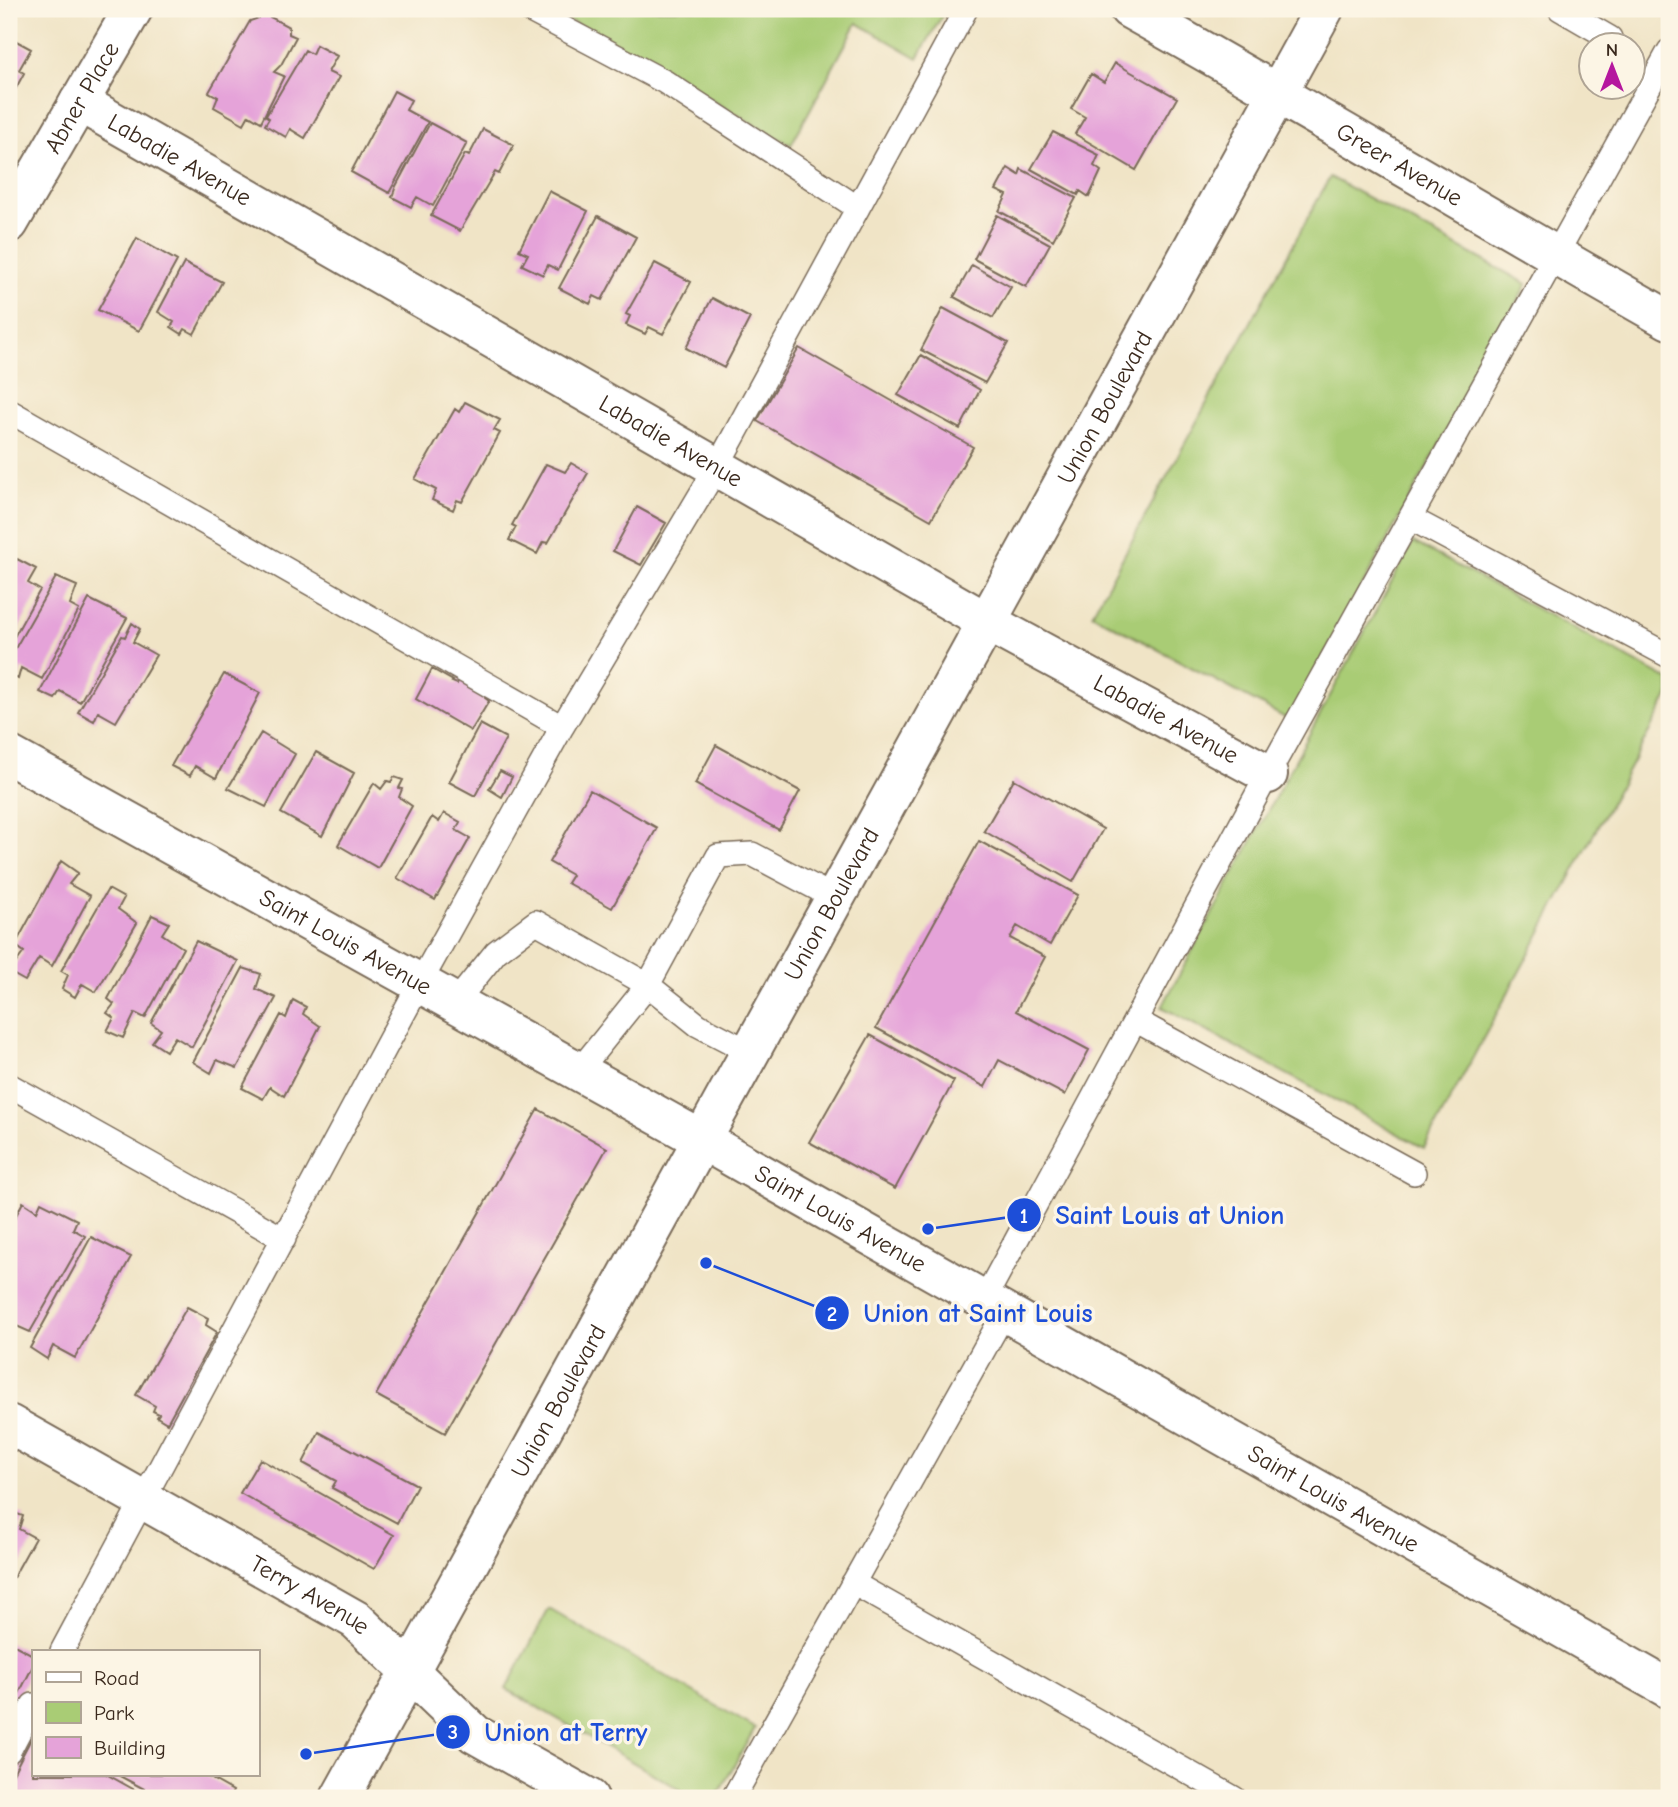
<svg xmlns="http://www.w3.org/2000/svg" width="1678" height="1807" font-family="'Comic Neue',sans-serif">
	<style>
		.green { fill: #a9cc75; stroke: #727b4a; stroke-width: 2 }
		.building { fill: #e5a3d9 }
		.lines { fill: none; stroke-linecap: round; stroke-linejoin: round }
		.lane-casing { stroke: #7a6b59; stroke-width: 26 }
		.street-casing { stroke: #7a6b59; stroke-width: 42 }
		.secondary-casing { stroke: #7a6b59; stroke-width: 42 }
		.lane { stroke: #fff; stroke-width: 23 }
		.street { stroke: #fff; stroke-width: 38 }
		.secondary { stroke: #fff; stroke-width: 38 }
		.labels { text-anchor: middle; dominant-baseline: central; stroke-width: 7; stroke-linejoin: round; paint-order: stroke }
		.street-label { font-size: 24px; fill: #3b2a1e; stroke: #fcf5e5 }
		.leader { fill: none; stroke: #1d4ed8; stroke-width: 2.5 }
		.callout-dot { fill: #1d4ed8; stroke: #fcf5e5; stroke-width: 2.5 }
		.mark-label { font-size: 21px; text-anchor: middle; font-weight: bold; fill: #fff }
		.callout-label { font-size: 26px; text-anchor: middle; font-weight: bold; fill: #1d4ed8; stroke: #fcf5e5; stroke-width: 7; stroke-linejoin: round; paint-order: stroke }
	</style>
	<rect width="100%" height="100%" fill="#fcf5e5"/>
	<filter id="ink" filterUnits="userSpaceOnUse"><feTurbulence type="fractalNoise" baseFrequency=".0143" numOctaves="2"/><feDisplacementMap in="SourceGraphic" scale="14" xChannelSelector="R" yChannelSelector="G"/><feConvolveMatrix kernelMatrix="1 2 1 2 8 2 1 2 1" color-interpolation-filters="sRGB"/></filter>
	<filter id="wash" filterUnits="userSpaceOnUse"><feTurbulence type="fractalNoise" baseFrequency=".00686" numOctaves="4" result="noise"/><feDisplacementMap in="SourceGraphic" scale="28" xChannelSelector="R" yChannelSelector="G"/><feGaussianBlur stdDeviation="1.57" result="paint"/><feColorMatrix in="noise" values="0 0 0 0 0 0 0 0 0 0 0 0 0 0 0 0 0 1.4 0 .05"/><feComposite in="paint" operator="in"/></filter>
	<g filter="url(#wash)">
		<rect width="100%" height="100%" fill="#f0e4c6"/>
		<!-- green -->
		<path class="green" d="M549,9H946L918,58L857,23L791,145Z
			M1330,177L1527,284L1289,720L1092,614Z
			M1413,542L1669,680V695L1424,1148L1162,1007Z
			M549,1609L755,1728L716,1798H695L506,1689Z"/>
		<g id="blocks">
			<!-- building -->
			<path class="building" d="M261,12L289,27V34L296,37L281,65L274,72L284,76L261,122L249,115L244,124L214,107L218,97L209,92L250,21L259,18Z
				M9,37L31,49L19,70L24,73L15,90L9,87Z
				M316,45L337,56L328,72L339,77L305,138L290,129L286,137L265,125L269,118L266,116L305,50L312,54Z
				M1115,63L1177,98L1136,170L1075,134L1085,117L1071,109L1091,74L1104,82Z
				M394,91L411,100L406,110L428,122L389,193L351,172Z
				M430,123L467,143L433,206L417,197L411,207L392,197L396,186Z
				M483,129L514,145L499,174L495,172L460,231L431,216L465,154L469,156Z
				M1053,132L1099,155L1094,166L1101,171L1089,197L1080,191L1078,195L1031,169Z
				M1008,168L1019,175L1021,169L1076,198L1053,240L999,211L1007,195L996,190Z
				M549,191L588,211L558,270L548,265L543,275L522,265L528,254L519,250Z
				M997,215L1050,244L1026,287L974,259Z
				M598,216L636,237L602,300L594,296L590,304L559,288Z
				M137,238L177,261L139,331L98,310Z
				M184,263L222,282L194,334L185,329L182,334L171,327L174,322L158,312Z
				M655,263L691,282L663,334L649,327L645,334L626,325L630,316L626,314Z
				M972,265L1011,287L993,318L954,297Z
				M712,298L750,318L724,368L686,348Z
				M943,308L1008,343L985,383L921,350Z
				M799,348L973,447L931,520L757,421Z
				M921,355L980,390L960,429L898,395Z
				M465,402L500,420L494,430L500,433L462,502L457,500L453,510L432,500L436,490L415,479L455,409L459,412Z
				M571,463L588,473L548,543L543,542L537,554L509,540L516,527L512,525L546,464L565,472Z
				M637,507L666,523L641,565L613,551Z
				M17,559L36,569L28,583L40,590L9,646V574Z
				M56,577L77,586L70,605L79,610L42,679L21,668L18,679L9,674V659Z
				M89,599L127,618L80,702L60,691L55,699L40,692Z
				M132,623L140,629L133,642L156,655L116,722L98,712L94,721L78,712L122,636L125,637Z
				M432,669L453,681L452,682L457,684L459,678L485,693V698L489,701L471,731L416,699Z
				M224,674L260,693L216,778L195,766L190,776L171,766Z
				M480,724L506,738L475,796L449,782Z
				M261,733L295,754L266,807L228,788Z
				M716,745L800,791L779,830L695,784Z
				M316,752L354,773L322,836L281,813Z
				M500,771L512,777L502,797L489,789Z
				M394,777L403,780L399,788L402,789L399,797L412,806L378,868L338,845L374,783L381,789L387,781L391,782Z
				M1014,779L1103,829L1073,882L984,831Z
				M590,790L657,828L612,908L567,883L572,875L549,862Z
				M444,813L460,822L456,830L470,838L435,900L397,878L432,817L439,822Z
				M979,841L1078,895L1050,945L1017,926L1010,938L1045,957L1016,1011L1089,1050L1065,1095L999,1060L985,1087L876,1028Z
				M61,861L78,873L69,884L90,896L52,966L39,958L25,981L9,972L24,952L15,945Z
				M108,889L124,898L118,909L137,923L96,992L82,984L75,997L62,989L68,975L61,971Z
				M152,915L169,923L162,934L183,948L145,1018L135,1013L123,1038L107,1031L114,1018L107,1013L114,1004L108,999Z
				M196,941L238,961L192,1047L175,1037L166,1051L152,1042L161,1030L151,1023Z
				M243,968L261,974L256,989L276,998L237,1068L217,1060L211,1073L193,1062Z
				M293,1000L306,1007L303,1014L320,1026L284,1096L270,1087L263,1099L242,1088L281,1015L286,1018Z
				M870,1035L954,1081L895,1189L809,1142Z
				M538,1109L607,1148L445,1433L376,1395Z
				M23,1202L37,1211L41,1202L77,1220L73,1229L85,1236L30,1332L12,1324L10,1333L9,1229Z
				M91,1237L131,1257L75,1358L53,1346L47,1359L30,1348Z
				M187,1307L208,1318L206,1325L217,1332L167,1423L157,1417L159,1414L153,1411L155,1406L136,1395Z
				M319,1432L417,1485L397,1523L332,1488L336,1481L303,1463Z
				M260,1459L394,1535L374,1569L240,1493Z
				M9,1511L23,1516L19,1529L35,1538L9,1585Z
				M9,1642L33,1655V1666L9,1713Z
				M33,1735V1774H106L149,1798H9V1781Z
				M116,1774H203L233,1791L230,1798H161Z"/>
		</g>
	</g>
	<g filter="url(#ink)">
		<use href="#blocks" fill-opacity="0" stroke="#7a6b59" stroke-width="2"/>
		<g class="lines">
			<!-- lane casing -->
			<g class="lane-casing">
				<path id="lane" d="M527,9L665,82L858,208
					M1560,9L1610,38
					M9,411L562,727L717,467L966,9
					M1410,518L1669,656
					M455,1003L496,952L536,922L648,985L578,1072
					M1135,1020L1414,1173
					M750,1052L698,1025L648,985L718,856L752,854L835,898
					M9,1085L284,1239
					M984,1300L1268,774L1669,51
					M853,1583L1234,1798
					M62,1651L420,983L562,727
					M9,1751L33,1705
					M733,1798L1005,1312"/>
			</g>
			<!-- street casing -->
			<g class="street-casing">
				<g id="street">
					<path id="s1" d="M1129,9C1310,110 1488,218 1669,320"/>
					<path id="s2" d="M79,102L987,622L1268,774"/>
					<path id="s3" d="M9,223L133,9"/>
					<path id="s4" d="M9,1424L356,1620L475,1734L589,1798"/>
				</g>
			</g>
			<!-- secondary casing -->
			<g class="secondary-casing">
				<g id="secondary">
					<path id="s5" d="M9,755L702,1140L1669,1689"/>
					<path id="s6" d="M340,1798L1324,9"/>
				</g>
			</g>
			<!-- lane -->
			<use href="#lane" class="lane"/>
			<!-- street -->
			<use href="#street" class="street"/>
			<!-- secondary -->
			<use href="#secondary" class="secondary"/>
		</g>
	</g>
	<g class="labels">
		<!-- street labels -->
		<g class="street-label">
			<text stroke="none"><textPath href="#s3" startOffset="145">Abner Place</textPath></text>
			<text stroke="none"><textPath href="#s2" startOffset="116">Labadie Avenue</textPath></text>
			<text stroke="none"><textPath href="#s1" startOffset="312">Greer Avenue</textPath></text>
			<text stroke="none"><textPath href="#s6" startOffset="1587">Union Boulevard</textPath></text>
			<text stroke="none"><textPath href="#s2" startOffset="682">Labadie Avenue</textPath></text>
			<text stroke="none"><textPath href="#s2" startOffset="1250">Labadie Avenue</textPath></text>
			<text stroke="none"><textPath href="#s6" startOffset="1020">Union Boulevard</textPath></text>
			<text stroke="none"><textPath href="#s5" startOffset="385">Saint Louis Avenue</textPath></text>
			<text stroke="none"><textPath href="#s5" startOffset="952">Saint Louis Avenue</textPath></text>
			<text stroke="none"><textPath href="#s6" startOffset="453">Union Boulevard</textPath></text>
			<text stroke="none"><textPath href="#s5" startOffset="1519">Saint Louis Avenue</textPath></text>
			<text stroke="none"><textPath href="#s4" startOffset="346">Terry Avenue</textPath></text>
		</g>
	</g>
	<!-- callouts -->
	<path class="leader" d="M928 1229L1024 1215M706 1263L832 1313M306 1754L453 1732"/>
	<g class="callout-dot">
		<circle cx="928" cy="1229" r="7"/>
		<circle cx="706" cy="1263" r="7"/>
		<circle cx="306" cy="1754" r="7"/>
		<circle cx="1024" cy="1215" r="18"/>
		<circle cx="832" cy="1313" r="18"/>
		<circle cx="453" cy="1732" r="18"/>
	</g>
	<g class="mark-label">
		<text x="1024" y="1223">1</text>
		<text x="832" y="1321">2</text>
		<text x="453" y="1739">3</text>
	</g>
	<g class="callout-label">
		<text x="1170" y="1224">Saint Louis at Union</text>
		<text x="978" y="1322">Union at Saint Louis</text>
		<text x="566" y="1741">Union at Terry</text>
	</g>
	<!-- margin -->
	<rect width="1678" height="1807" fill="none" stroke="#fcf5e5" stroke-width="35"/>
	<!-- legend -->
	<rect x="32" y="1650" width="228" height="126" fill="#fcf5e5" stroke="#afa495" stroke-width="2"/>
	<rect x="46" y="1672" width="35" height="10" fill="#ffffff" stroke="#afa495" stroke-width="2"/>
	<text x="94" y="1685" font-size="21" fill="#3b2a1e">Road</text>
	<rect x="46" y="1702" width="35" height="21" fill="#a9cc75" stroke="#afa495" stroke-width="2"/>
	<text x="94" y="1720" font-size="21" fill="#3b2a1e">Park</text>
	<rect x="46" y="1737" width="35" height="21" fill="#e5a3d9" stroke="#afa495" stroke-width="2"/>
	<text x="94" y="1755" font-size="21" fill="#3b2a1e">Building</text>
	<!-- north arrow -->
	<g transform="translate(1612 66)"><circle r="33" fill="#fcf5e5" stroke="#afa495" stroke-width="2"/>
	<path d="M0-5L12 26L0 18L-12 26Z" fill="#b5179e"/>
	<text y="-10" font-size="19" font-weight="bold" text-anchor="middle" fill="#3b2a1e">N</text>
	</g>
</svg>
